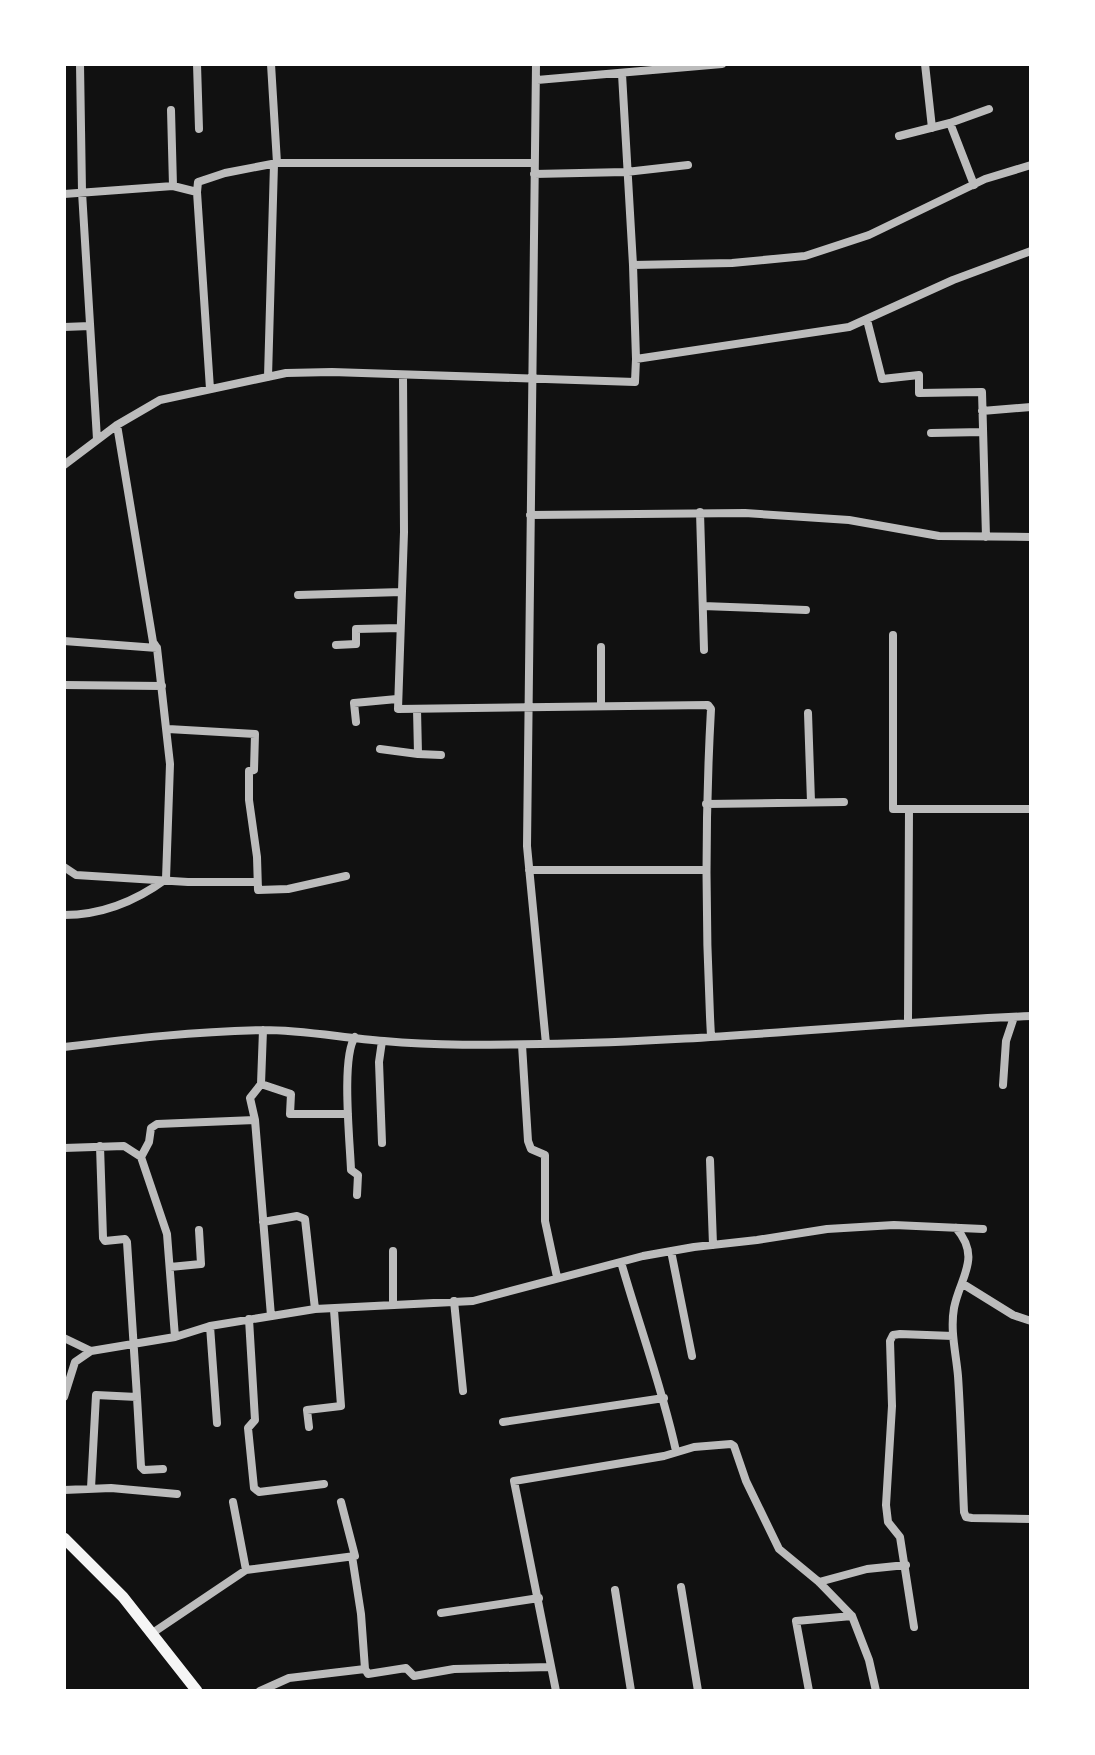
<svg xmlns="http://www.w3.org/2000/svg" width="1095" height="1755" font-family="'PT Sans',sans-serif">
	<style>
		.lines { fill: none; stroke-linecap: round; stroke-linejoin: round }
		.minor { stroke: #bcbcbc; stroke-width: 8 }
		.secondary { stroke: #f5f5f5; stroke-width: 11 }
	</style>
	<rect width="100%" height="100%" fill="#111"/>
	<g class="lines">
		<!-- minor -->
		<path class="minor" d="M80,64L82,192L97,439
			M197,64L199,129
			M271,64L277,163
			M536,64L527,846L546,1044
			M925,64L932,128
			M622,74L633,265
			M537,80L722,64
			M171,110L173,186
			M950,123L989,109
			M899,136L950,123L974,185
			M534,174L626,172L688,165
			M197,192L210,389
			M64,194L173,186L197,192L198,182L225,173L277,163H534
			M867,320L882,379L919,375V393L982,392L986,537
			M64,327L90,326
			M636,359L633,265L732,263L805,256L869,235L985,179L1031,165
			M403,375L404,532L398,709L708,705L711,709C705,818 705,927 711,1036
			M268,377L274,164
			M982,411L1031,407
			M931,433L983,432
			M64,465L117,425L160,400L286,373L332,372L635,382L636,359L849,327L953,280L1031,251
			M700,512L704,650
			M530,515L745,513L849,520L939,536L1031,537
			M298,595L402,592
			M703,606L806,610
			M893,635V809H1031
			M64,641L157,648
			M336,645L356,644V629L400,628
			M64,685L162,686
			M601,706V647
			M808,713L811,802
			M356,722L354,703L397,699
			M168,729L255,734L254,770L249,771V800L257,857L258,890L288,889L346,876
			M380,749L418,754L417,709
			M418,754L441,755
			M706,804L844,802
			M64,867L76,875L188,882H257
			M529,870H706
			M64,915C102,915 136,901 166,879L170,764L157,648L153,642L117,425
			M908,1023L909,809
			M263,1030L261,1084L291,1094L290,1114H348
			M355,1037C341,1057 350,1142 351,1170L358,1175L357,1195
			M382,1041L379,1062L382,1143
			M522,1045L528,1141L531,1149L545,1155V1221L557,1277
			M64,1047C130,1039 196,1031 263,1030C304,1030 343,1038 384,1041C436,1046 489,1045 541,1044C705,1042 868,1023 1031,1016
			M261,1084L250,1098L255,1120L271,1316
			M1003,1085L1006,1041L1014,1017
			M100,1146L103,1238L105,1241L125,1239L127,1242L137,1397
			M64,1148L124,1146L141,1157L167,1234L175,1337
			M141,1157L149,1142L151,1128L157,1124L255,1120
			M710,1160L713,1245
			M263,1222L297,1216L305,1219L315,1309
			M956,1228C982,1258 960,1277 954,1308C950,1331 956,1353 958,1376C961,1421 962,1467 964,1512L966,1517L972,1518L1031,1519
			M393,1251V1304
			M671,1251L692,1356
			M621,1262C639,1325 662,1387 676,1451
			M170,1267L201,1264L199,1230
			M963,1284L1013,1315L1031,1321
			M454,1301L463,1391
			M249,1319L255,1420L248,1428L254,1488L259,1492L324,1484
			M210,1326L217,1423
			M64,1338L91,1351
			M64,1397L75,1362L91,1351L175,1337L210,1326L315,1309L473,1301L643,1256L694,1247L757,1240L827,1229L894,1225L983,1229
			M503,1422L664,1398
			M309,1427L307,1410L341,1406L334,1310
			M91,1488L96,1395L137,1397L141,1467L144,1470L163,1469
			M64,1490L111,1488L177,1494
			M233,1502L246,1570
			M352,1556L361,1614L365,1669
			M819,1582L867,1569L906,1565
			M681,1587L698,1691
			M615,1590L631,1691
			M441,1613L539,1598
			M914,1627L900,1537L888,1522L886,1505L892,1406L890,1341L893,1335L900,1334L953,1336
			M151,1634L246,1570L355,1556L341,1502
			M260,1691L289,1678L365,1669L368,1674L406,1668L414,1676L454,1669L551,1667
			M556,1691L514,1481L664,1456L694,1447L731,1444L734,1446L746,1481L779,1549L819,1582L852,1616L869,1660L876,1691
			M809,1691L796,1621L852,1616"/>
		<!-- secondary -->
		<path class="secondary" d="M64,1538L123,1597L197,1691"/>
	</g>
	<!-- border -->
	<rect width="1095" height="1755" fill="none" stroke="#ffffff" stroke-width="132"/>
</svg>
